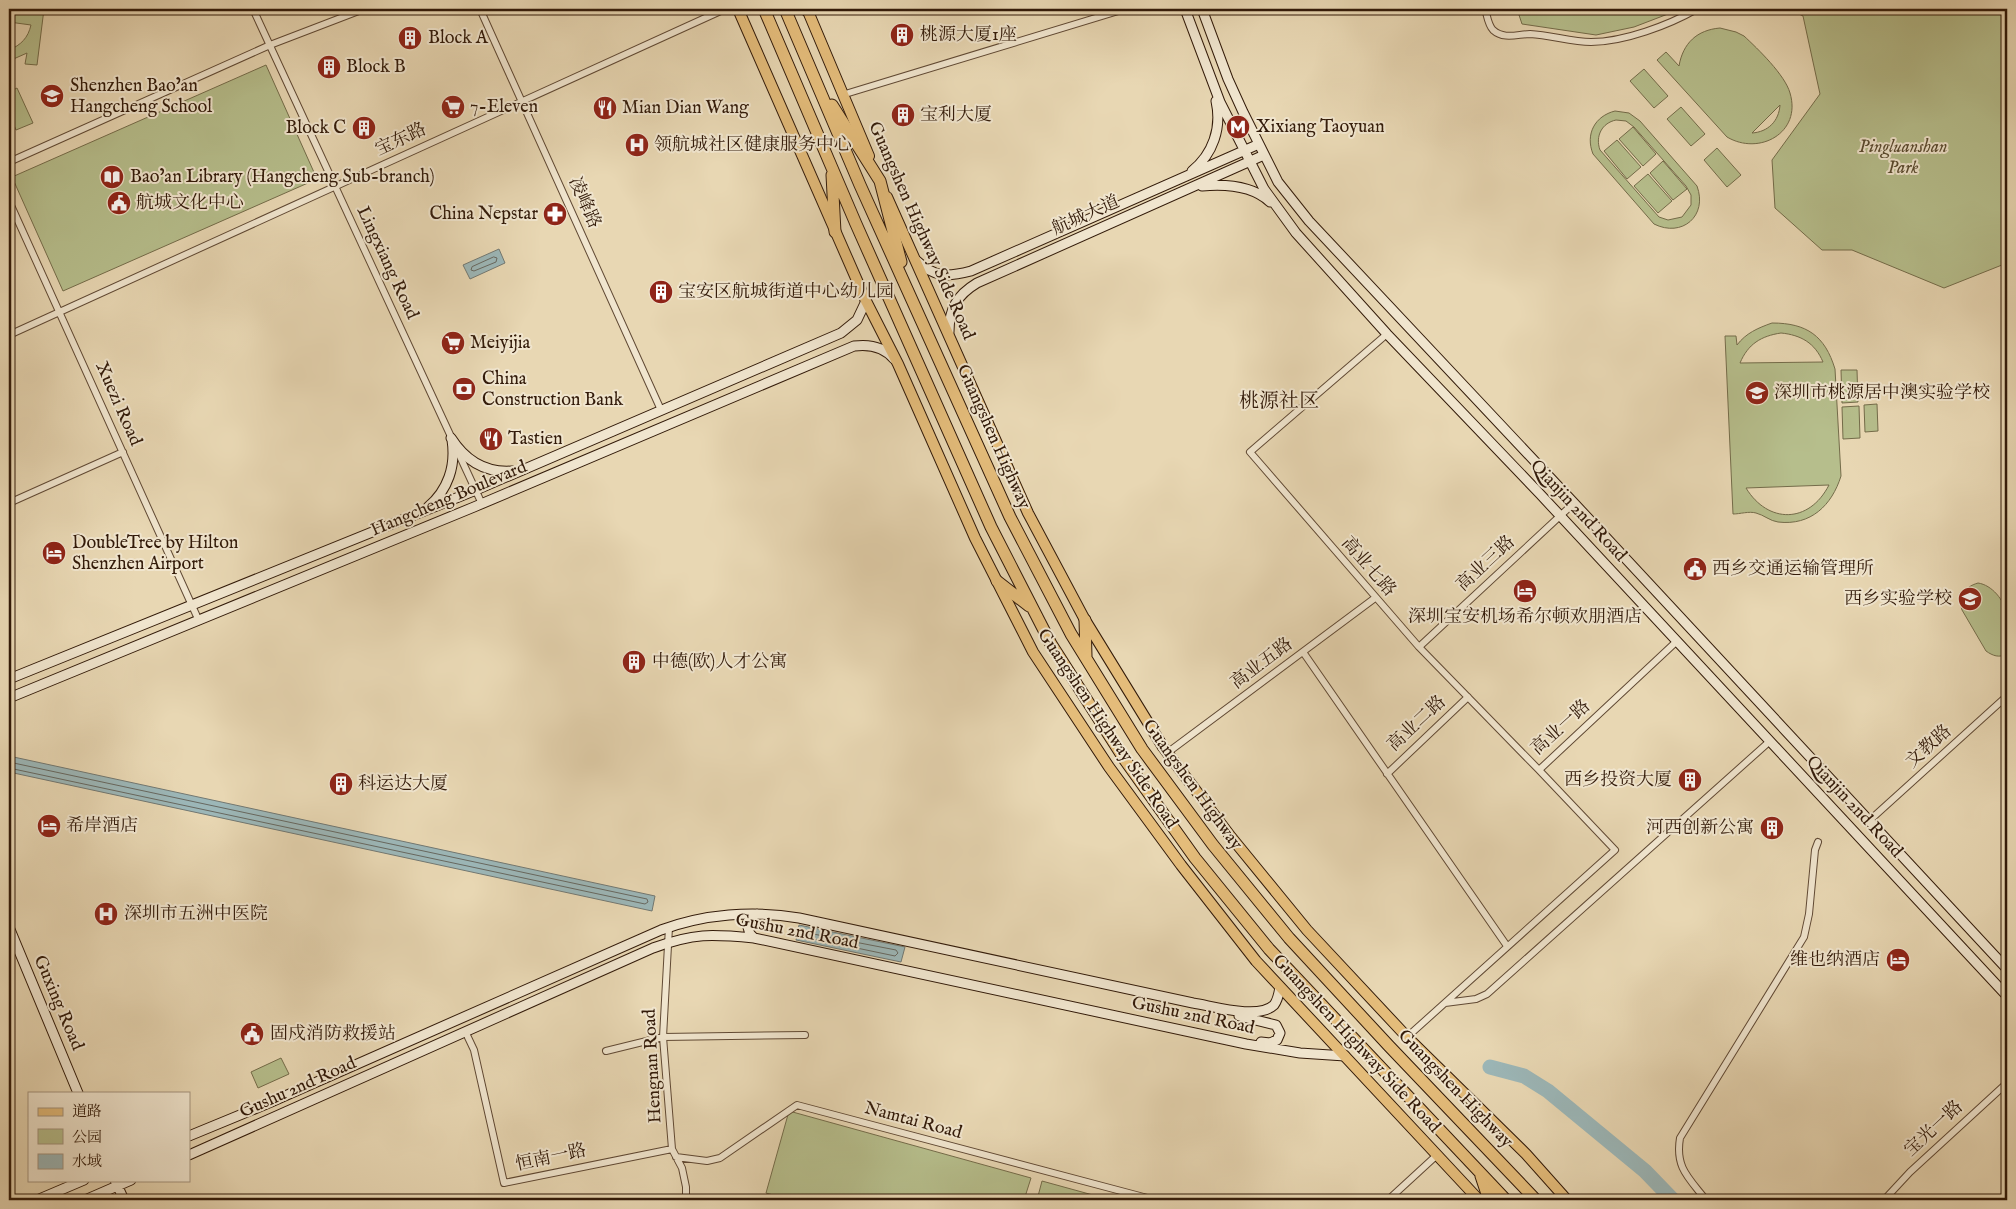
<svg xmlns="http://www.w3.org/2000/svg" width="2016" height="1209" font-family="'IM FELL English','Noto Serif SC',serif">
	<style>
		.green { fill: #b6be8c; stroke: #746c4a; fill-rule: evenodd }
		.water { fill: #9cb7b8; stroke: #727872 }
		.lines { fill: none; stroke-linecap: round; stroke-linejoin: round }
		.shore { stroke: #676860; stroke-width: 1 }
		.river { stroke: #9cb7b8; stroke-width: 15 }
		.street-casing { stroke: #604934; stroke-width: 8 }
		.secondary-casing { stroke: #321a09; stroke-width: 11 }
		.primary-casing { stroke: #321a09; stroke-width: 12 }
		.highway-casing { stroke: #321a09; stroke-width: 13 }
		.street { stroke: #f0e5ce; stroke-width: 6 }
		.secondary { stroke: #f0e5ce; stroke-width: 9 }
		.primary { stroke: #e4bc7a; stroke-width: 10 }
		.highway { stroke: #e4bc7a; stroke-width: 11 }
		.labels { text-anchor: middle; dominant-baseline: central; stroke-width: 4; stroke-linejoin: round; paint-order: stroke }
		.poi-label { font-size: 18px; fill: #321a09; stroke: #f0e5ce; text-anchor: start }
		.street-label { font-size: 18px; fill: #321a09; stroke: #f0e5ce }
		.park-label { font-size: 18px; font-style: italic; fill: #5a4b30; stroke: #f0e5ce }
		.quarter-label { font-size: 20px; fill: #321a09; stroke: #f0e5ce }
	</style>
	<rect width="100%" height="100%" fill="#e8d7b3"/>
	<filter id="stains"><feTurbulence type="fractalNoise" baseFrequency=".004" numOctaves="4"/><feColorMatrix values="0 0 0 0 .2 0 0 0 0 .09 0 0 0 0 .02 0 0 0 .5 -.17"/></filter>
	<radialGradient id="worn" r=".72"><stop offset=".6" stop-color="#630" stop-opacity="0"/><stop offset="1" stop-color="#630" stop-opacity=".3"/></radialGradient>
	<!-- green -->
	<path class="green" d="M9,9H44L37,65L25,64L27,53L9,61V50C21,45 28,38 31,25L9,22Z
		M1517,9H1681L1634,27L1596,35L1522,24Z
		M1789,9H2007V263L1944,288L1852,250H1822L1775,208L1772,160L1820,94L1803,16Z
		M1720,28L1736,32L1744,36C1758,49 1785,75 1790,93C1802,133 1759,156 1727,137L1657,60L1666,52L1679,66C1683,43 1697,30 1720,28ZM1780,105C1779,121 1768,132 1752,133Z
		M266,65L317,179L63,291L12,177Z
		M1644,69L1668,96L1654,108L1630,81Z
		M17,88L33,123L16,130L9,113V92Z
		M1681,107L1705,134L1691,146L1667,119Z
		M1615,111L1629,113L1640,121L1697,186C1708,216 1682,238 1654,224L1593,154C1585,134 1595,116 1615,111ZM1616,120L1626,121L1634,127L1686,186L1691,195V205L1682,217L1668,220L1659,217L1600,150C1595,136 1602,123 1616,120Z
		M1633,127L1656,154L1643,166L1619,139Z
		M1617,140L1641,167L1627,179L1604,151Z
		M1717,148L1741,175L1727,187L1704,160Z
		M1663,161L1687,189L1673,200L1650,173Z
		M1648,174L1672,201L1658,213L1634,186Z
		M1772,323C1807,323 1825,336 1835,369L1841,476C1832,505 1811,526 1778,522C1770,521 1764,515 1756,513C1749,511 1740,514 1733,514L1725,336H1736L1737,345C1746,333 1758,328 1772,323ZM1781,333C1801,335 1815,343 1823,362L1740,363C1748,344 1761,336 1781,333ZM1829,485C1809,524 1768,524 1746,488Z
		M1841,370H1857L1858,402L1842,403Z
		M1877,404L1878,431L1865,432L1864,405Z
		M1859,406L1860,438L1843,439L1842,407Z
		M1978,583C1992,585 2004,600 2007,614C2010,624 2007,643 2007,654C1999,658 1993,656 1986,651L1962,610C1958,597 1964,587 1978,583Z
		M281,1058L289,1074L258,1088L251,1072Z
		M789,1111L1031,1178L1024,1200H791L766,1193Z
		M1042,1181L1111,1200H1037Z"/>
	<!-- water -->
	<path class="water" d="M499,249L505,263L470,279L463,265Z
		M9,756L46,764L655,896L652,911L9,772Z
		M799,925L905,947L901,962L796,940Z"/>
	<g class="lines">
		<!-- shore -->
		<path class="shore" d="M494,257L497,258L496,262L474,271L471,270L472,267Z
			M9,762L647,899L648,902L645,904L9,768
			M803,932L896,950L898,953L895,956L804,937L802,935Z"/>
		<!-- river -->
		<path class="river" d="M1490,1067L1524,1076L1548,1091L1645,1171L1673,1200"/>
		<!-- street casing -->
		<g class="street-casing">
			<path id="street" d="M253,9L453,441
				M480,9L661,410
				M1485,9C1487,15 1488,25 1493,30C1504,40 1518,34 1530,34C1551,35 1571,42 1591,42C1624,42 1669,25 1697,9
				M842,95L1125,9
				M9,162L270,45L364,9
				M9,201L199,621
				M1387,334L1250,452L1419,647L1539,770L1677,641
				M9,335L725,9
				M457,450L482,504
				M9,503L123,452
				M1419,647L1574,503
				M1303,652L1507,946
				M1167,753L1375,598
				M1387,774L1468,697
				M1870,820L2007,696
				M669,927L663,1037L672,1149L682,1168L686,1187V1200
				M1445,1003L1476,999L1487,994L1770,741
				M465,1031L474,1050L504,1183L672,1149
				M1407,1037L1615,850L1539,770
				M606,1051L663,1037L805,1035
				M676,1157L707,1161L720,1158L797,1105L1155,1200
				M1388,1200L1437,1155
				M1706,1200C1689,1178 1675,1168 1680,1138L1804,937L1809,914L1815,850L1818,842
				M1884,1200L1910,1172L2007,1083"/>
		</g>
		<!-- secondary casing -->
		<g class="secondary-casing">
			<path id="secondary" d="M1185,9L1220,102L1264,189L1296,233L1387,334L1540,494L2007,996
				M1202,9L1228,79L1243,112L1278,182L1309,221L1574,503L2007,969
				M1192,171C1213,154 1222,128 1216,101
				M1202,186C1225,184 1252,185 1270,202
				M917,261C935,278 948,277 971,271L1259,144
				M949,332C949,309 957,295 977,283L1264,155
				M451,438C465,460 485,473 512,471
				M428,507C448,490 456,466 452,440
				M9,679L476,490L841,333L857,320L866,301
				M9,698L474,507L854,346C869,344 884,347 894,359
				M9,927L78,1093
				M754,938L750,934L747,924L752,916L757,914
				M1239,1016L1276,1025L1280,1033L1277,1040L1270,1043L1261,1042
				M189,1136L269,1103L661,930C704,914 753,910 799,918L1193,1003C1213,1006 1258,1020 1274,1005C1278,1000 1279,993 1280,987
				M189,1155L653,948C694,933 711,934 754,938L1246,1044L1300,1053L1345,1056
				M115,1180L124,1200
				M37,1200L84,1180
				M85,1200L131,1180"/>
		</g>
		<!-- primary casing -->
		<g class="primary-casing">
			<path id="primary" d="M738,9L866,301L898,364L975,538L1033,652L1109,767L1181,865L1256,961L1479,1200
				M807,9L869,156
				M887,197L1028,513L1085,620L1163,747L1231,837L1307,930L1407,1037L1526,1154L1567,1200"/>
		</g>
		<!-- highway casing -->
		<g class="highway-casing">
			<path id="highway" d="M764,9L856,224L991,527L1051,644L1125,760L1195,858L1269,949L1506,1200
				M785,9L860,185L1010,517L1071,634L1142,749L1213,845L1289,938L1389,1046L1536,1200
				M805,9L808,11
				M832,105L880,181L901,262
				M832,175L835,232
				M997,581L1029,606
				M1085,620L1086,656
				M1481,1176L1489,1200"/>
		</g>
		<!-- street -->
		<use href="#street" class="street"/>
		<!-- secondary -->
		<use href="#secondary" class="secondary"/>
		<!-- primary -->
		<use href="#primary" class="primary"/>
		<!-- highway -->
		<use href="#highway" class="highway"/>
	</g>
	<!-- icons -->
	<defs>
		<g id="building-disc" transform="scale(1.25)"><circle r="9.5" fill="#8f2418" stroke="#f0e5ce"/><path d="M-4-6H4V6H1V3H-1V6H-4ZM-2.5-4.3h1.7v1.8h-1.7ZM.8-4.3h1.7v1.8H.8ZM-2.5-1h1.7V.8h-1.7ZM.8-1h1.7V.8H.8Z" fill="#fff"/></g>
		<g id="school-disc" transform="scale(1.25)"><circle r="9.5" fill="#8f2418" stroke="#f0e5ce"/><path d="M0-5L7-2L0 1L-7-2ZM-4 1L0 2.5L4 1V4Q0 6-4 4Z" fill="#fff"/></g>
		<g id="supermarket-disc" transform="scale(1.25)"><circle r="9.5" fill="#8f2418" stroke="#f0e5ce"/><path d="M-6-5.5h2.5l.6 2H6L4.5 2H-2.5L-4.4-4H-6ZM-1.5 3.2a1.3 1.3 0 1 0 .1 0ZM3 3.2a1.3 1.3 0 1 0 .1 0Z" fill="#fff"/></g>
		<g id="restaurant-disc" transform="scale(1.25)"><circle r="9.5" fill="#8f2418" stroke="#f0e5ce"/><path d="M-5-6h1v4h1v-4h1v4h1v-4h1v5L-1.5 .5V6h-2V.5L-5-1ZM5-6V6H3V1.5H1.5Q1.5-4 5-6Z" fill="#fff"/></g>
		<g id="metro-disc" transform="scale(1.25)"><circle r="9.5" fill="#8f2418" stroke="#f0e5ce"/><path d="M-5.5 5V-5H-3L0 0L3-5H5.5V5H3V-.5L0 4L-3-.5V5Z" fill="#fff"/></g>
		<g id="hospital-disc" transform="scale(1.25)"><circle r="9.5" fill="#8f2418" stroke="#f0e5ce"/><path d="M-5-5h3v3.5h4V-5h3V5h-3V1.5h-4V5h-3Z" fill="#fff"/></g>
		<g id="library-disc" transform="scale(1.25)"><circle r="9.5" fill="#8f2418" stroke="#f0e5ce"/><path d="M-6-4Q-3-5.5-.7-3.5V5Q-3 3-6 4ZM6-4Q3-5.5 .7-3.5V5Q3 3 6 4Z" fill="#fff"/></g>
		<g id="civic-disc" transform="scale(1.25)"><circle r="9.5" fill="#8f2418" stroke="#f0e5ce"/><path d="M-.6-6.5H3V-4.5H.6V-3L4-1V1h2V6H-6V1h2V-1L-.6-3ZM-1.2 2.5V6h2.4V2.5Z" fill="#fff"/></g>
		<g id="pharmacy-disc" transform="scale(1.25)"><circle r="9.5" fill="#8f2418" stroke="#f0e5ce"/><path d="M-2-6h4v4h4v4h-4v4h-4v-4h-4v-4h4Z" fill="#fff"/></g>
		<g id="bank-disc" transform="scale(1.25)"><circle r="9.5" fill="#8f2418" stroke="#f0e5ce"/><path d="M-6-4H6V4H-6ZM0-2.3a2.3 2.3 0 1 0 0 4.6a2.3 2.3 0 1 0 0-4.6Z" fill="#fff"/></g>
		<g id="hotel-disc" transform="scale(1.25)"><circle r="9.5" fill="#8f2418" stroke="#f0e5ce"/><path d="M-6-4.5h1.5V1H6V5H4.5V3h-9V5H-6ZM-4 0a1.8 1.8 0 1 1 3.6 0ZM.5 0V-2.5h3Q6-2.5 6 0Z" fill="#fff"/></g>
	</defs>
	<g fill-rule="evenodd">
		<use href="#building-disc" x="902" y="35"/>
		<use href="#building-disc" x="410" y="38"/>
		<use href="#building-disc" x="329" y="67"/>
		<use href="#school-disc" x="52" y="96"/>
		<use href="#supermarket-disc" x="453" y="107"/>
		<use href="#restaurant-disc" x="605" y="108"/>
		<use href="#building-disc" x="903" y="115"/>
		<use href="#metro-disc" x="1238" y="127"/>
		<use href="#building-disc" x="364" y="128"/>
		<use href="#hospital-disc" x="637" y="145"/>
		<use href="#library-disc" x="112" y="177"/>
		<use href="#civic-disc" x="119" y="203"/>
		<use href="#pharmacy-disc" x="555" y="214"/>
		<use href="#building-disc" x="661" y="292"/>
		<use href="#supermarket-disc" x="453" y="343"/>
		<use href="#bank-disc" x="464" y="389"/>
		<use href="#school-disc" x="1757" y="393"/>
		<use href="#restaurant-disc" x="491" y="439"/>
		<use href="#hotel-disc" x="54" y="553"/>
		<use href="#civic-disc" x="1695" y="569"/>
		<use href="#hotel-disc" x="1525" y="591"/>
		<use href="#school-disc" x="1970" y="599"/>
		<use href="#building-disc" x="634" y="662"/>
		<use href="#building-disc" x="1690" y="780"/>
		<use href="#building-disc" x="341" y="784"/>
		<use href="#hotel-disc" x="49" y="826"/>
		<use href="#building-disc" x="1772" y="828"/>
		<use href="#hospital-disc" x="106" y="914"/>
		<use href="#hotel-disc" x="1898" y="960"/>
		<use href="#civic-disc" x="252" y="1034"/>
	</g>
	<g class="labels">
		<!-- poi labels -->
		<g class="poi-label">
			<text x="920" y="35">桃源大厦1座</text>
			<text x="428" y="38">Block A</text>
			<text x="346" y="67">Block B</text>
			<text x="70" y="86">Shenzhen Bao’an<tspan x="70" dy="21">Hangcheng School</tspan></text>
			<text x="470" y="107">7-Eleven</text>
			<text x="622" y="108">Mian Dian Wang</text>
			<text x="920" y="115">宝利大厦</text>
			<text x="1256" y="127">Xixiang Taoyuan</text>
			<text x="346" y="128" text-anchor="end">Block C</text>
			<text x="654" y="145">领航城社区健康服务中心</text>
			<text x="130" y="177">Bao’an Library (Hangcheng Sub-branch)</text>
			<text x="136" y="203">航城文化中心</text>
			<text x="538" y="214" text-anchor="end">China Nepstar</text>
			<text x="678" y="292">宝安区航城街道中心幼儿园</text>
			<text x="470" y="343">Meiyijia</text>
			<text x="482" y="379">China<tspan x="482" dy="21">Construction Bank</tspan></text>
			<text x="1774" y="393">深圳市桃源居中澳实验学校</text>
			<text x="508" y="439">Tastien</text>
			<text x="72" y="543">DoubleTree by Hilton<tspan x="72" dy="21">Shenzhen Airport</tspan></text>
			<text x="1712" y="569">西乡交通运输管理所</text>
			<text x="1952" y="599" text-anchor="end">西乡实验学校</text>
			<text x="1525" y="617" text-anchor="middle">深圳宝安机场希尔顿欢朋酒店</text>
			<text x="652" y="662">中德(欧)人才公寓</text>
			<text x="1672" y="780" text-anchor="end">西乡投资大厦</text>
			<text x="358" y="784">科运达大厦</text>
			<text x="66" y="826">希岸酒店</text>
			<text x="1754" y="828" text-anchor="end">河西创新公寓</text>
			<text x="124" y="914">深圳市五洲中医院</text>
			<text x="1880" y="960" text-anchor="end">维也纳酒店</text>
			<text x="270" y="1034">固戍消防救援站</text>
		</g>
		<!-- street labels -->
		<g class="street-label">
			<text transform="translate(401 140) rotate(-25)">宝东路</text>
			<text transform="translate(584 203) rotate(66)">凌峰路</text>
			<text transform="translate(1086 216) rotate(-24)">航城大道</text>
			<text transform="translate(921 231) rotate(66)">Guangshen Highway Side Road</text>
			<text transform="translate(387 263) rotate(65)">Lingxiang Road</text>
			<text transform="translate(118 404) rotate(66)">Xuezi Road</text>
			<text transform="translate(993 437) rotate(66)">Guangshen Highway</text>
			<text transform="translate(449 499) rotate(-23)">Hangcheng Boulevard</text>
			<text transform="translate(1578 511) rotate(47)">Qianjin 2nd Road</text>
			<text transform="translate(1486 564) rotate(-43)">高业三路</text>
			<text transform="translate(1368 567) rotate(49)">高业七路</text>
			<text transform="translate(1262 664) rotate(-37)">高业五路</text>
			<text transform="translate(1417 724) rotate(-43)">高业二路</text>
			<text transform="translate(1561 728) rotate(-42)">高业一路</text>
			<text transform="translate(1107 729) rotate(56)">Guangshen Highway Side Road</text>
			<text transform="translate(1929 747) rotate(-42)">文教路</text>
			<text transform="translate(1192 785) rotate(54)">Guangshen Highway</text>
			<text transform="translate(1854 807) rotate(47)">Qianjin 2nd Road</text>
			<text transform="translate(797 932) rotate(11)">Gushu 2nd Road</text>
			<text transform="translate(58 1003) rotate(67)">Guxing Road</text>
			<text transform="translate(1193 1016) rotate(12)">Gushu 2nd Road</text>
			<text transform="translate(1356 1044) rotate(47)">Guangshen Highway Side Road</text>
			<text transform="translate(653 1066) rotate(-93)">Hengnan Road</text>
			<text transform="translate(298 1088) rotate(-24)">Gushu 2nd Road</text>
			<text transform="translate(1455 1089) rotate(46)">Guangshen Highway</text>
			<text transform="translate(913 1121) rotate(15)">Namtai Road</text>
			<text transform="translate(1934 1129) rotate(-43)">宝光一路</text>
			<text transform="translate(551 1158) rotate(-12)">恒南一路</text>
		</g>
		<!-- park labels -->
		<g class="park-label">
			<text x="1903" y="147">Pingluanshan<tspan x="1903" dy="21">Park</tspan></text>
		</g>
		<!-- quarter labels -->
		<g class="quarter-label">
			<text x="1279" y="401">桃源社区</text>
		</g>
	</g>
	<!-- margin -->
	<rect width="2016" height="1209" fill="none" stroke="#e8d7b3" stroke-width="30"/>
	<rect x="10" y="10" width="1996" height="1189" fill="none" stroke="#321a09" stroke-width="2.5"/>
	<rect x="15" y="15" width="1986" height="1179" fill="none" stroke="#321a09"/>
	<!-- legend -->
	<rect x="28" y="1092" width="162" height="90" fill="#f0e5ce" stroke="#a4947f"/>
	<rect x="38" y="1108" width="25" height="8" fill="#e4bc7a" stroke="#a4947f"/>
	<text x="72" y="1116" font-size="15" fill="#321a09">道路</text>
	<rect x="38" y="1129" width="25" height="15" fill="#b6be8c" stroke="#a4947f"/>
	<text x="72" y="1142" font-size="15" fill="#321a09">公园</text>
	<rect x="38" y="1154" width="25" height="15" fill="#9cb7b8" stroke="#a4947f"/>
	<text x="72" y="1166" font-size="15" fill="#321a09">水域</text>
	<rect width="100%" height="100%" filter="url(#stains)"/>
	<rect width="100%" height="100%" fill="url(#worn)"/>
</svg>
